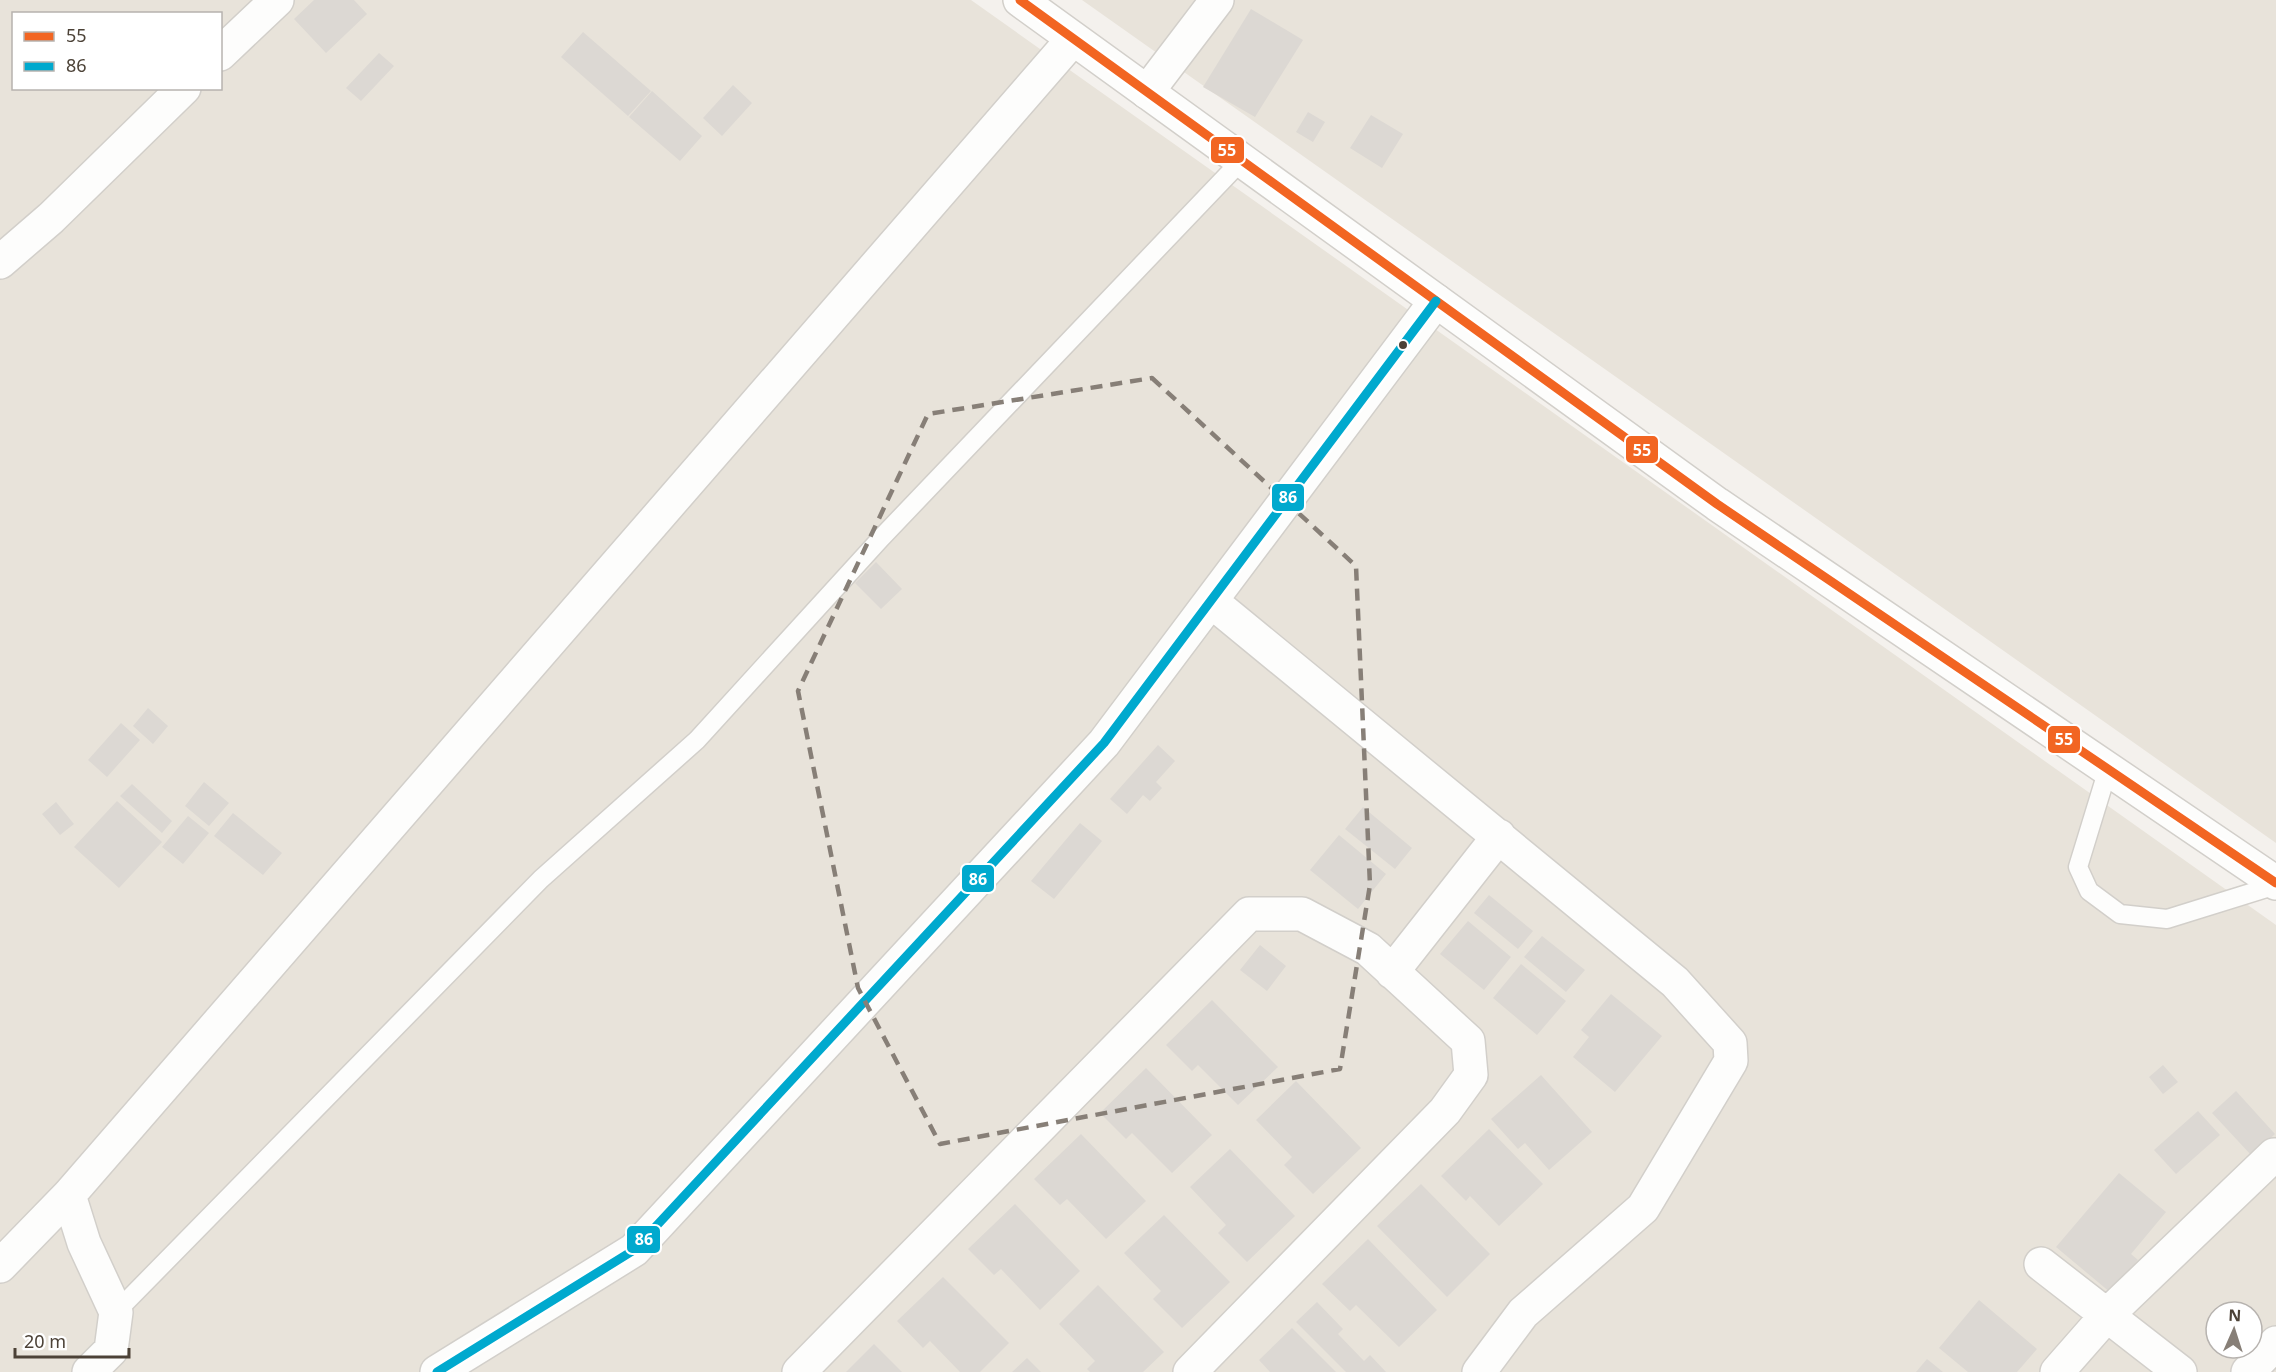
<svg xmlns="http://www.w3.org/2000/svg" width="2276" height="1372" font-family="'Noto Sans',sans-serif">
	<style>
		.residential { fill: #e8e3da; fill-rule: evenodd }
		.building { fill: #dcd8d3 }
		.lines { fill: none; stroke-linecap: round; stroke-linejoin: round }
		.service-casing { stroke: #d2cfca; stroke-width: 21 }
		.minor-casing { stroke: #d2cfca; stroke-width: 36 }
		.tertiary-casing { stroke: #d2cfca; stroke-width: 36 }
		.service { stroke: #fdfdfc; stroke-width: 18 }
		.minor { stroke: #fdfdfc; stroke-width: 33 }
		.tertiary { stroke: #fdfdfc; stroke-width: 33 }
		.bus-1-casing { stroke: #fff; stroke-width: 14 }
		.bus-2-casing { stroke: #fff; stroke-width: 14 }
		.bus-1 { stroke: #f26522; stroke-width: 9 }
		.bus-2 { stroke: #00a9ce; stroke-width: 9 }
		.marked { fill: none; stroke: #877f77; stroke-width: 4.5; stroke-dasharray: 12 8; stroke-linejoin: round }
		.bus-dot { fill: #4c4237; stroke: #fff; stroke-width: 2 }
		.line-badge { stroke: #fff; stroke-width: 2 }
		.badge-label { font-size: 16px; text-anchor: middle; font-weight: bold; fill: #fff }
	</style>
	<rect width="100%" height="100%" fill="#f4f1ed"/>
	<!-- residential -->
	<path class="residential" d="M0,0H971L2276,925V1372H0ZM14,14H220V88H14ZM2216,1312H2252V1348H2216Z
		M1082,0H2276V843Z"/>
	<!-- building -->
	<path class="building" d="M314,0H354L367,14L326,53L294,19Z
		M1251,9L1303,40L1255,117L1203,87Z
		M583,32L651,91L628,116L561,57Z
		M379,53L394,66L361,101L346,88Z
		M733,85L752,103L722,136L703,118Z
		M652,91L702,136L680,161L629,117Z
		M1308,112L1325,122L1313,142L1296,132Z
		M1371,115L1403,134L1382,168L1350,148Z
		M876,562L902,589L881,609L855,583Z
		M148,708L168,726L153,744L133,726Z
		M121,723L140,740L107,777L88,760Z
		M1158,745L1175,761L1156,782L1162,788L1150,801L1143,795L1127,814L1110,799Z
		M204,782L229,803L209,826L185,806Z
		M132,784L172,821L162,833L120,796Z
		M117,801L162,842L119,888L74,847Z
		M56,802L74,824L60,835L42,814Z
		M1363,807L1412,848L1395,869L1345,829Z
		M233,813L282,853L263,875L214,836Z
		M188,816L209,833L183,864L162,847Z
		M1080,823L1102,841L1054,899L1031,881Z
		M1339,835L1386,874L1358,909L1310,870Z
		M1489,895L1533,931L1518,949L1474,913Z
		M1468,921L1511,957L1484,990L1440,954Z
		M1542,936L1585,970L1566,992L1524,957Z
		M1260,945L1286,966L1267,991L1240,970Z
		M1521,964L1566,1001L1537,1035L1493,998Z
		M1611,994L1662,1036L1615,1092L1573,1057L1589,1037L1581,1030Z
		M1212,1000L1278,1067L1238,1105L1198,1065L1192,1071L1166,1045Z
		M2163,1065L2178,1082L2163,1094L2149,1077Z
		M1146,1068L1212,1135L1172,1173L1132,1133L1126,1139L1100,1113Z
		M1541,1075L1592,1132L1549,1170L1525,1143L1518,1149L1491,1119Z
		M1296,1081L1361,1148L1313,1194L1284,1165L1292,1157L1256,1120Z
		M2236,1091L2275,1134L2251,1155L2212,1113Z
		M2198,1111L2220,1135L2176,1174L2154,1150Z
		M1489,1129L1543,1184L1499,1226L1470,1196L1466,1201L1441,1176Z
		M1081,1134L1146,1201L1106,1239L1067,1199L1060,1205L1034,1179Z
		M1230,1149L1295,1216L1247,1262L1218,1233L1226,1225L1190,1187Z
		M2119,1173L2166,1212L2131,1254L2138,1260L2111,1293L2056,1247Z
		M1421,1184L1490,1254L1447,1297L1377,1226Z
		M1015,1204L1080,1271L1040,1310L1001,1269L994,1275L968,1249Z
		M1164,1215L1230,1282L1182,1328L1153,1299L1161,1291L1124,1253Z
		M1368,1239L1437,1310L1399,1347L1356,1305L1350,1311L1322,1284Z
		M943,1277L1009,1343L980,1372H960L930,1341L923,1348L897,1321Z
		M1098,1285L1164,1352L1143,1372H1090L1087,1369L1095,1361L1059,1324Z
		M1979,1300L2037,1349L2017,1372H1968L1939,1348Z
		M1317,1302L1343,1329L1338,1334L1364,1361L1370,1355L1386,1372H1346L1296,1322Z
		M1292,1328L1336,1372H1270L1259,1360Z
		M874,1344L902,1372H846Z
		M1027,1358L1041,1372H1012Z
		M1927,1359L1943,1372H1916Z"/>
	<g class="lines">
		<!-- service casing -->
		<g class="service-casing">
			<path id="service" d="M2108,769L2078,867L2089,891L2120,914L2167,919L2276,885
				M116,1312L541,879L697,740L882,537L1242,160"/>
		</g>
		<!-- minor casing -->
		<g class="minor-casing">
			<path id="minor" d="M220,54L277,0
				M1147,92L1217,0
				M0,262L51,218L184,88
				M1211,601L1675,982L1730,1043L1731,1061L1643,1208L1523,1313L1479,1372
				M1392,972L1499,836
				M69,1195L84,1243L116,1312L111,1350L89,1372
				M2041,1264L2180,1372
				M0,1266L69,1195L1073,39
				M437,1372L634,1250L1104,743L1436,301
				M799,1372L1249,914H1302L1368,949L1468,1041L1471,1075L1445,1111L1190,1372
				M2057,1372L2107,1315L2274,1155
				M2248,1372L2276,1343"/>
		</g>
		<!-- tertiary casing -->
		<g class="tertiary-casing">
			<path id="tertiary" d="M1020,0L1717,504L2276,883"/>
		</g>
		<!-- service -->
		<use href="#service" class="service"/>
		<!-- minor -->
		<use href="#minor" class="minor"/>
		<!-- tertiary -->
		<use href="#tertiary" class="tertiary"/>
		<!-- bus-1 casing -->
		<g class="bus-1-casing">
			<path id="bus-1" d="M1020,0L1717,504L2276,883"/>
		</g>
		<!-- bus-2 casing -->
		<g class="bus-2-casing">
			<path id="bus-2" d="M437,1372L634,1250L1104,743L1436,301"/>
		</g>
		<!-- bus-1 -->
		<use href="#bus-1" class="bus-1"/>
		<!-- bus-2 -->
		<use href="#bus-2" class="bus-2"/>
	</g>
	<!-- marked area -->
	<path class="marked" d="M1152,378L1356,566L1370,885L1340,1069L940,1144L858,988L798,691L928,414Z"/>
	<!-- markers -->
	<circle class="bus-dot" cx="1403" cy="345" r="5"/>
	<g class="line-badge">
		<rect x="1210" y="136" width="35" height="28" rx="6" fill="#f26522"/>
		<rect x="1625" y="435" width="34" height="29" rx="6" fill="#f26522"/>
		<rect x="1271" y="483" width="34" height="29" rx="6" fill="#00a9ce"/>
		<rect x="2047" y="725" width="34" height="29" rx="6" fill="#f26522"/>
		<rect x="961" y="864" width="34" height="29" rx="6" fill="#00a9ce"/>
		<rect x="626" y="1225" width="35" height="29" rx="6" fill="#00a9ce"/>
	</g>
	<g class="badge-label">
		<text x="1227" y="156">55</text>
		<text x="1642" y="456">55</text>
		<text x="1288" y="503">86</text>
		<text x="2064" y="745">55</text>
		<text x="978" y="885">86</text>
		<text x="644" y="1245">86</text>
	</g>
	<!-- legend -->
	<rect x="12" y="12" width="210" height="78" fill="#ffffff" stroke="#b7b3af" stroke-width="1.5"/>
	<rect x="24" y="32" width="30" height="9" fill="#f26522" stroke="#b7b3af" stroke-width="1.5"/>
	<text x="66" y="42" font-size="18" fill="#4c4237">55</text>
	<rect x="24" y="62" width="30" height="9" fill="#00a9ce" stroke="#b7b3af" stroke-width="1.5"/>
	<text x="66" y="72" font-size="18" fill="#4c4237">86</text>
	<!-- north arrow -->
	<g transform="translate(2234 1330) rotate(3)"><circle r="28" fill="#ffffff" stroke="#b7b3af" stroke-width="1.5"/>
	<path d="M0-4.5L10 22L0 15L-10 22Z" fill="#877f77"/>
	<text y="-9" font-size="16" font-weight="bold" text-anchor="middle" fill="#4c4237">N</text>
	</g>
	<!-- scale -->
	<path d="M15 1348v9h114v-9" fill="none" stroke="#4c4237" stroke-width="3"/>
	<text x="24" y="1348" font-size="18" fill="#4c4237" stroke="#ffffff" stroke-width="4.5" paint-order="stroke">20 m</text>
</svg>
